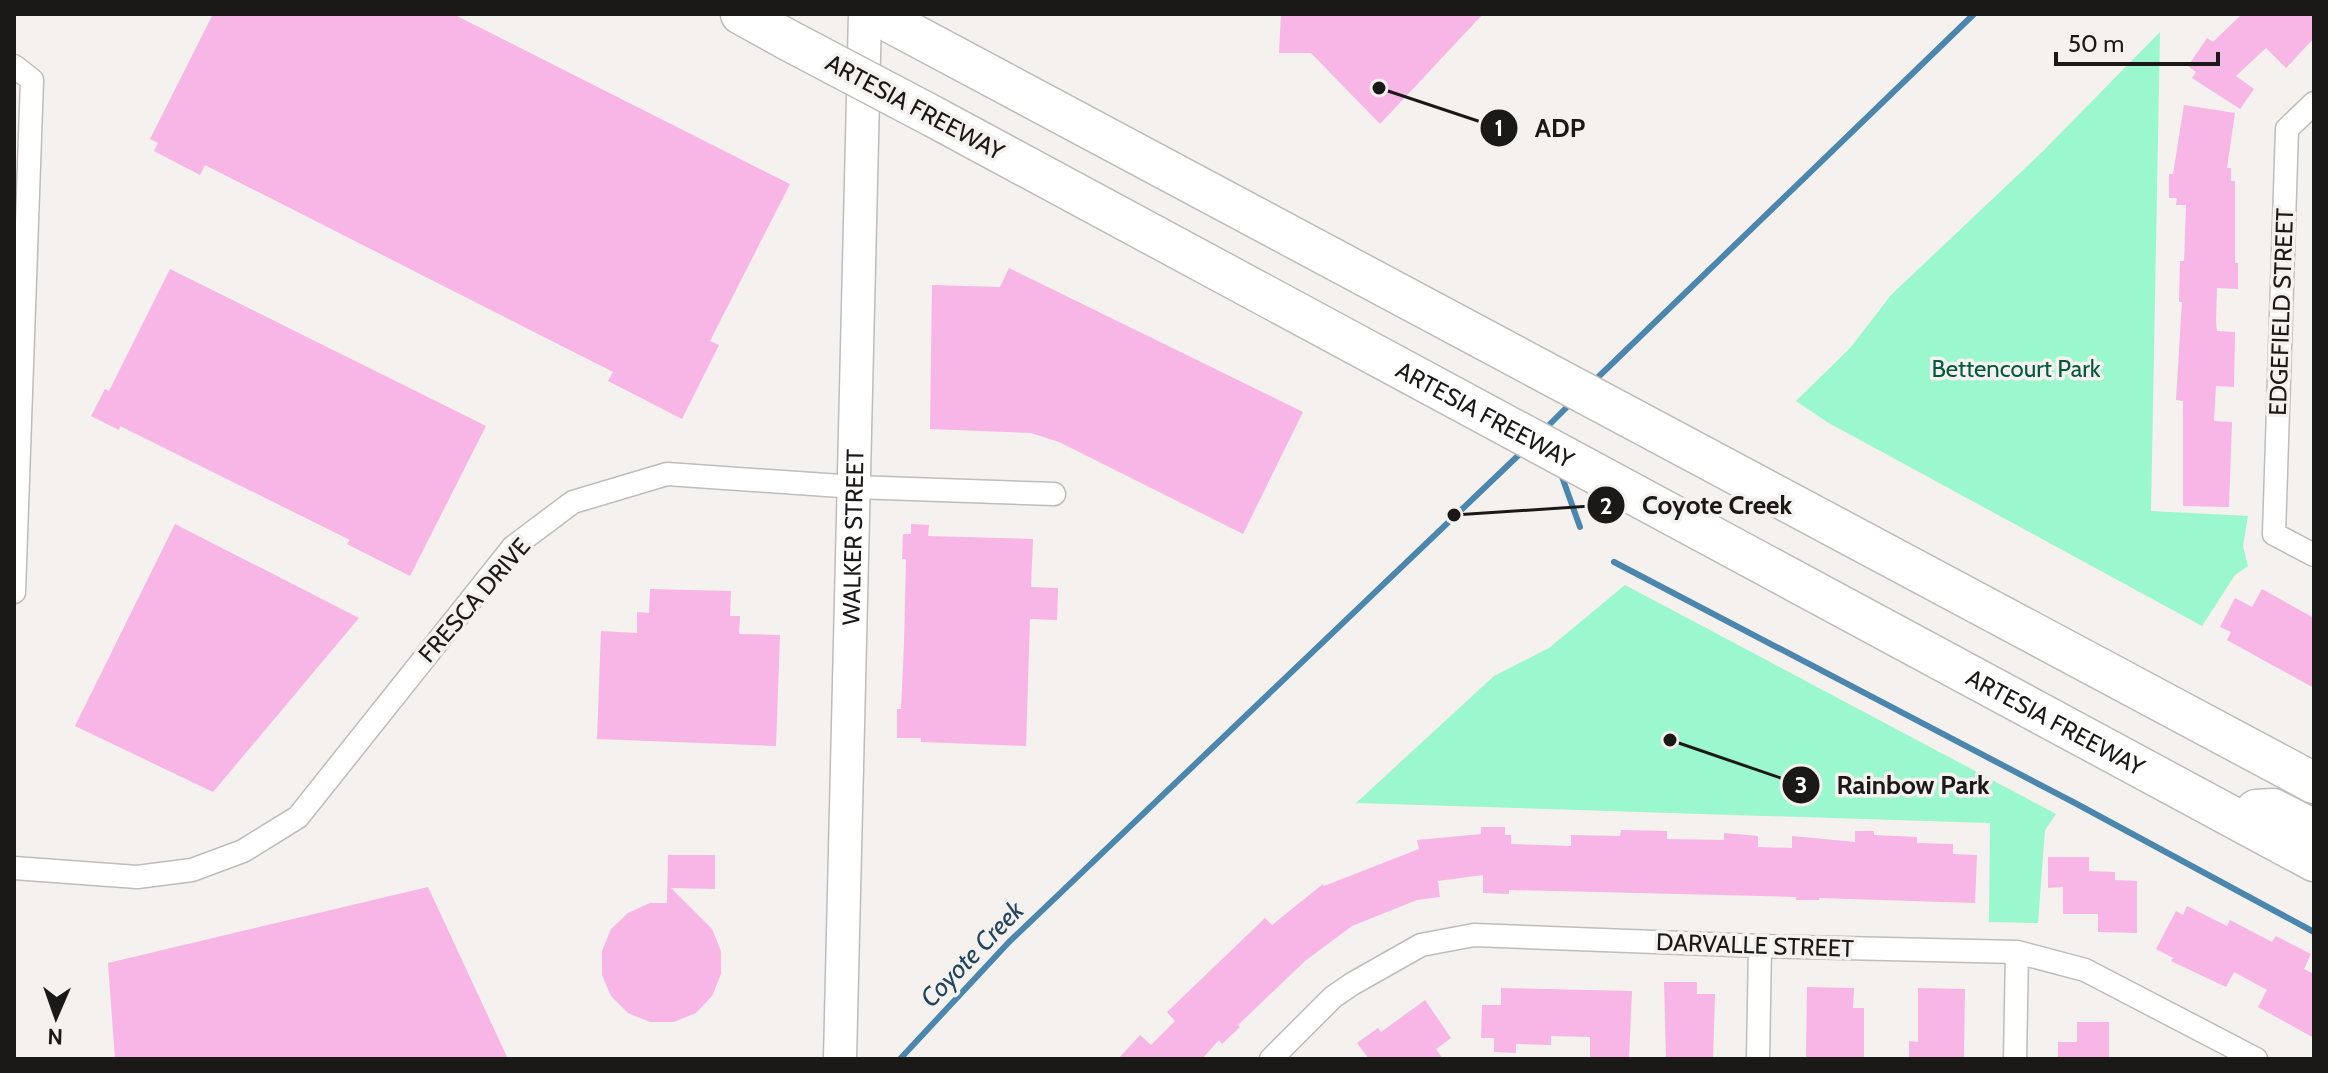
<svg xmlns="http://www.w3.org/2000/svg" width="2328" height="1073" font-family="Cabin,sans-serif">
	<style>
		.green { fill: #9bf7cd }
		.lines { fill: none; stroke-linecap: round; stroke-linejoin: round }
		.stream { stroke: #4b86af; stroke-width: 6 }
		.building { fill: #f7b6e5 }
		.minor-casing { stroke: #bfbcb9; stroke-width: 25 }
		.secondary-casing { stroke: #bfbcb9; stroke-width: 35 }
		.motorway-casing { stroke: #bfbcb9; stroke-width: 43 }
		.minor { stroke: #fff; stroke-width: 22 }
		.secondary { stroke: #fff; stroke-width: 32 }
		.motorway { stroke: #fff; stroke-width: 40 }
		.motorway-bridge-casing { stroke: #bfbcb9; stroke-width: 43; stroke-linecap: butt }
		.motorway-bridge { stroke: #fff; stroke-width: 40 }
		.labels { text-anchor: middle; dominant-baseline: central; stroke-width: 7; stroke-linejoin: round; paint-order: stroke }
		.street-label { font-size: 24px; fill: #1b1918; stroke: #f5f1ee }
		.park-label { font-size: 24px; fill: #005b3e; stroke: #f5f1ee }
		.water-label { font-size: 26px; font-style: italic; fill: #21455e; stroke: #f5f1ee }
		.leader { fill: none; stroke: #1b1918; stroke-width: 3 }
		.callout-dot { fill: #1b1918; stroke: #f5f1ee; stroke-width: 3 }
		.mark-label { font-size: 24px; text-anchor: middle; font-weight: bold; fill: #fff }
		.callout-label { font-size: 26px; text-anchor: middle; font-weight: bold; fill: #1b1918; stroke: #f5f1ee; stroke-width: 7; stroke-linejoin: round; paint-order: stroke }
	</style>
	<rect width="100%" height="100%" fill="#f5f1ee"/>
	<!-- green -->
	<path class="green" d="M2160,32L2151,511L2248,516L2243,546L2248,566L2235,575L2202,626L1827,422L1796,401L1851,347L1891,295L2040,154Z
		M1625,585L2056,814L2045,830L2038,923L1989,922L1990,823L1356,803L1494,676L1549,648Z"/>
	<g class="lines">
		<!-- stream -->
		<path class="stream" d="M1592,383L1974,14
			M1543,431L1572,402
			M1561,474L1580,527
			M1614,562L2075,803L2314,932
			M900,1059L1009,942L1524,450"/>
	</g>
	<!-- building -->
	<path class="building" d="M213,14H453L790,184L710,341L719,345L682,419L608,381L613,372L205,165L200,175L154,151L158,143L150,139Z
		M1281,14H1483L1380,124L1311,53H1279Z
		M2242,14H2314V38L2286,68L2266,48L2236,76L2254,89L2240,109L2192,78L2196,72L2188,66L2207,38L2213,42Z
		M2184,105L2235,113L2227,168H2231V181H2235V263H2238V289L2217,288L2216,322L2217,331L2235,332L2234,387L2216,386L2214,421L2232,422L2229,507L2183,506V401L2176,400L2182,302H2179L2180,261H2184L2186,205H2176L2177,198H2169V174H2173Z
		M1009,268L1303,412L1243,534L1059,442L1031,433L930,429L932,285L1000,287Z
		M170,269L486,426L410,576L347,544L350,540L120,426L119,430L91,416L105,389L109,391Z
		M175,524L359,618L213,792L75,726Z
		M911,524L929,525L928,536L1033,539L1031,587L1058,588L1057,620L1030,619L1026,746L921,742V738H897V709H901L904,644L906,559H902L903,534H911Z
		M650,589L731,591L730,616H740L739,634L780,635L776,746L597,739L601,631L637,633V612L649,613Z
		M2262,589L2314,618V688L2227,640L2231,632L2220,627L2235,598L2252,607Z
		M1481,827H1505V835H1511V844L1571,846V835L1620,836L1621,830L1667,831V839L1724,840V833L1758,836V847L1792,848V836L1855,842V831H1874V835L1917,837V843L1953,844V854L1977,855L1975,903L1819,898V900H1796V897L1509,890V894L1483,893V875L1438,881L1440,897L1417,900L1352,926L1305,961L1238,1025L1240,1027L1222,1044L1219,1040L1202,1059H1118L1140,1035L1151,1045L1175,1021L1167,1012L1265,918L1272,925L1323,884L1324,886L1419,849L1417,840L1481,834Z
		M668,855H715V889L671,888L712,929L721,951V974L712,996L696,1013L674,1022H650L628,1013L611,996L602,975V951L611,929L628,913L650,903H667Z
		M2048,857H2089V871L2115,872V880L2137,881V933L2098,932V914H2063V887L2048,888Z
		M428,887L508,1059H115L108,963Z
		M2187,906L2227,926L2230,920L2272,942L2276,936L2311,954L2304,969L2314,974V1038L2258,1007L2267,990L2234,972L2226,987L2171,961L2173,958L2156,949L2176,911L2183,915Z
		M1664,982H1697V994H1715L1713,1059H1666Z
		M1807,987L1854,988L1853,1008H1864V1059H1806Z
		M1501,988L1632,991L1629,1058H1590V1037L1551,1036V1045L1516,1044V1053L1494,1052V1038H1481L1482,1005H1501Z
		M1918,988L1965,989L1964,1059H1909V1041L1918,1042Z
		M1425,1000L1451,1038L1436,1049L1443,1059H1369L1357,1043L1378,1028L1381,1032Z
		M2077,1022H2109V1059H2058V1042H2077Z"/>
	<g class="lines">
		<!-- minor casing -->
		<g class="minor-casing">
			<path id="minor" d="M14,66L32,80L14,592
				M2314,103L2287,129L2274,534L2314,555
				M14,868L137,877L192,870L243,851L298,817L513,547L573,502L667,474L855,487L1054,494
				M1271,1059L1333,997L1352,984L1421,945L1474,935L1760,946L2017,952L2085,970L2256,1059
				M1758,1059L1760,946
				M2015,1059L2017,952"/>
		</g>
		<!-- secondary casing -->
		<g class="secondary-casing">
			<g id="secondary">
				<path id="s1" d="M840,1059L865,14"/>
			</g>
		</g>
		<!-- motorway casing -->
		<g class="motorway-casing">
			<g id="motorway">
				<path d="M741,14L788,40"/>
				<path d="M875,14L2314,783"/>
				<path id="s2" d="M936,118L2314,861"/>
				<path d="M2256,810L2273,809L2314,830"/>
			</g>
		</g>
		<!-- minor -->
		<use href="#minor" class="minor"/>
		<!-- secondary -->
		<use href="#secondary" class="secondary"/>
		<!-- motorway -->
		<use href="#motorway" class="motorway"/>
		<!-- motorway-bridge casing -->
		<g class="motorway-bridge-casing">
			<path id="motorway-bridge" d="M788,40L936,118"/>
		</g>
		<!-- motorway-bridge -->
		<use href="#motorway-bridge" class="motorway-bridge"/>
	</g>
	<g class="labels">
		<!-- street labels -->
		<g class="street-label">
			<text transform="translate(915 107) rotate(28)">ARTESIA FREEWAY</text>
			<text transform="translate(2281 312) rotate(-88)">EDGEFIELD STREET</text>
			<text stroke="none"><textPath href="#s2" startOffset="624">ARTESIA FREEWAY</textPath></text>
			<text stroke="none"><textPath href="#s1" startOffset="522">WALKER STREET</textPath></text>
			<text transform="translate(474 600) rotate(-49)">FRESCA DRIVE</text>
			<text stroke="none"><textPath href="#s2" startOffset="1272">ARTESIA FREEWAY</textPath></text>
			<text transform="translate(1755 945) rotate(2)">DARVALLE STREET</text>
		</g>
		<!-- park labels -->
		<g class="park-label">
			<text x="2016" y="368">Bettencourt Park</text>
		</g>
		<!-- water labels -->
		<g class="water-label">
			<text transform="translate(972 954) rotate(-46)">Coyote Creek</text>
		</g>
	</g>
	<!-- callouts -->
	<path class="leader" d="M1379 88L1499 128M1454 515L1606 505M1670 740L1801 785"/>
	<g class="callout-dot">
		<circle cx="1379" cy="88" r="8"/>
		<circle cx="1454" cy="515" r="8"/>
		<circle cx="1670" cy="740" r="8"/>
		<circle cx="1499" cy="128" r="20"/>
		<circle cx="1606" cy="505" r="20"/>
		<circle cx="1801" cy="785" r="20"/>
	</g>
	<g class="mark-label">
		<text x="1499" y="136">1</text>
		<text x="1606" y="514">2</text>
		<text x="1801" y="793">3</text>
	</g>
	<g class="callout-label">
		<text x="1560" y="137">ADP</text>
		<text x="1717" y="514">Coyote Creek</text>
		<text x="1913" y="794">Rainbow Park</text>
	</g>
	<!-- border -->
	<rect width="2328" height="1073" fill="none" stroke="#1b1918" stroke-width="32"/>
	<!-- north arrow -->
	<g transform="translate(56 1017) rotate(182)" stroke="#f5f1ee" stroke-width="6" paint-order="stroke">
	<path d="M0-6L14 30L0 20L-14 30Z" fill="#1b1918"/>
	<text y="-12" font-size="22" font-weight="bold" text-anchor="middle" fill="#1b1918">N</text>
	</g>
	<!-- scale -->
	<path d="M2056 52v12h162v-12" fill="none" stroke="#1b1918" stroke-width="4"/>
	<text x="2068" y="52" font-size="24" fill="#1b1918" stroke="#f5f1ee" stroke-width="6" paint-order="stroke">50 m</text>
</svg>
